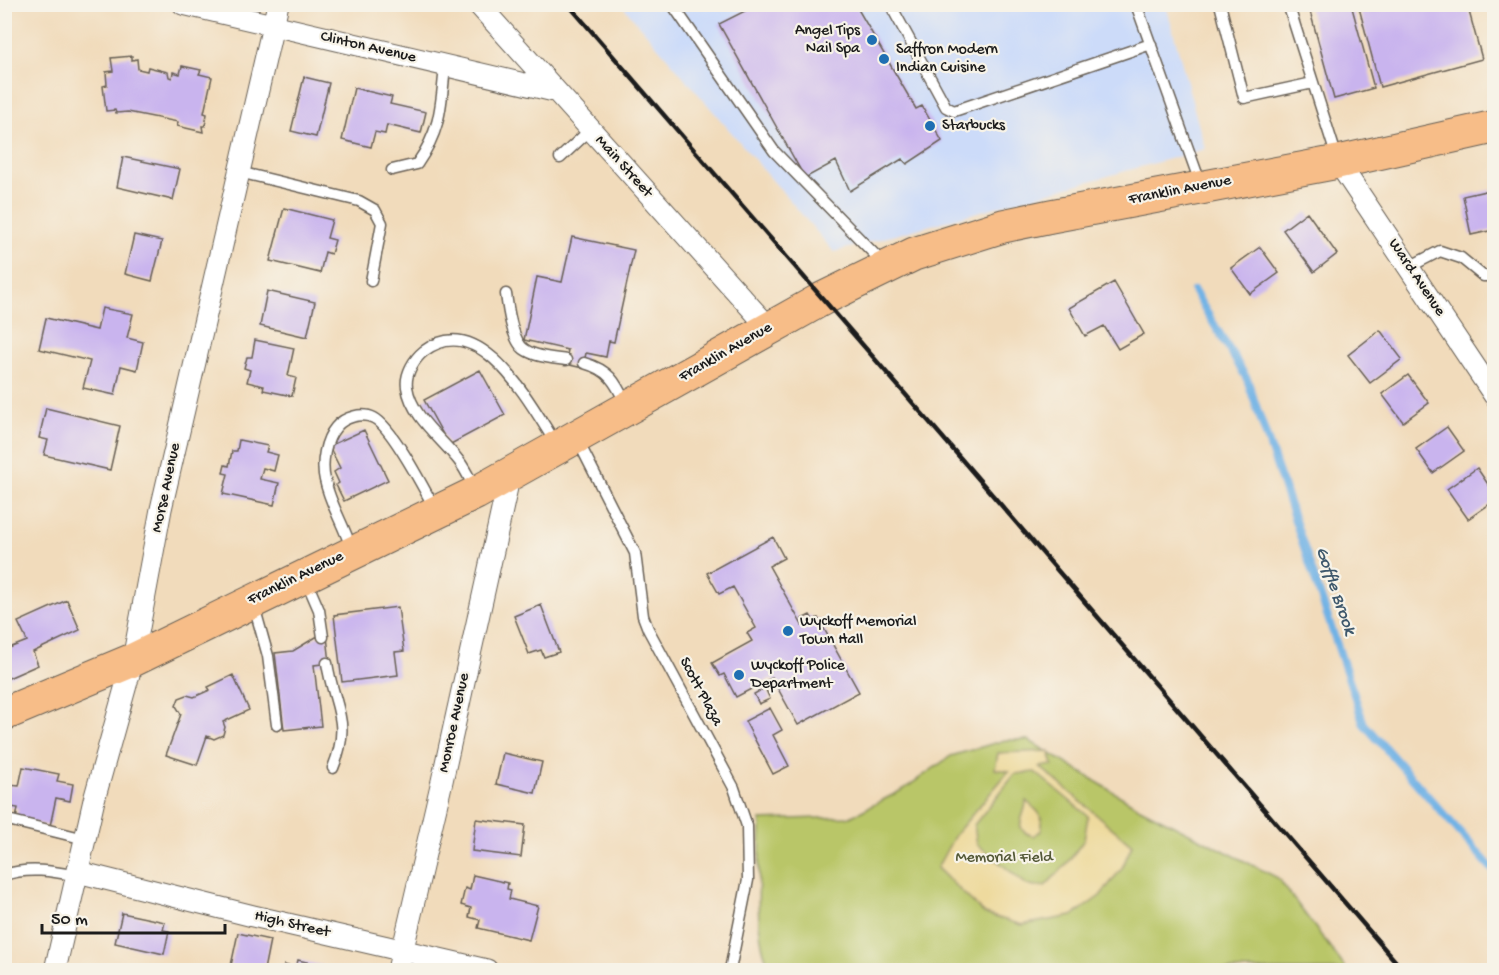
<svg xmlns="http://www.w3.org/2000/svg" width="1499" height="975" font-family="'Gochi Hand',sans-serif">
	<style>
		.built { fill: #ccdbf9 }
		.green { fill: #b9c668; stroke: #6a7142; stroke-width: 1.5 }
		.sand { fill: #eeda9e; stroke: #857b5d; stroke-width: 1.5; fill-rule: evenodd }
		.lines { fill: none; stroke-linecap: round; stroke-linejoin: round }
		.stream { stroke: #71b2e5; stroke-width: 8 }
		.building { fill: #c9b4ee }
		.service-casing { stroke: #675f54; stroke-width: 13 }
		.minor-casing { stroke: #675f54; stroke-width: 23 }
		.primary-casing { stroke: #675f54; stroke-width: 35 }
		.service { stroke: #fff; stroke-width: 10 }
		.minor { stroke: #fff; stroke-width: 21 }
		.primary { stroke: #f7bd88; stroke-width: 33 }
		.rail { stroke: #1c1c1c; stroke-width: 4.5 }
		.poi-dot { fill: #1f6fb2; stroke: #f7f3e8; stroke-width: 2 }
		.labels { text-anchor: middle; dominant-baseline: central; stroke-width: 4.5; stroke-linejoin: round; paint-order: stroke }
		.poi-label { font-size: 16px; fill: #1c1c1c; stroke: #f7f3e8; text-anchor: start }
		.street-label { font-size: 16px; fill: #1c1c1c; stroke: #f7f3e8 }
		.park-label { font-size: 16px; fill: #535837; stroke: #f7f3e8 }
		.water-label { font-size: 18px; font-style: italic; fill: #3e586c; stroke: #f7f3e8 }
	</style>
	<rect width="100%" height="100%" fill="#f7f3e8"/>
	<filter id="ink" filterUnits="userSpaceOnUse"><feTurbulence type="fractalNoise" baseFrequency=".0167" numOctaves="2"/><feDisplacementMap in="SourceGraphic" scale="12" xChannelSelector="R" yChannelSelector="G"/><feConvolveMatrix kernelMatrix="1 2 1 2 8 2 1 2 1" color-interpolation-filters="sRGB"/></filter>
	<filter id="wash" filterUnits="userSpaceOnUse"><feTurbulence type="fractalNoise" baseFrequency=".008" numOctaves="4" result="noise"/><feDisplacementMap in="SourceGraphic" scale="24" xChannelSelector="R" yChannelSelector="G"/><feGaussianBlur stdDeviation="1.35" result="paint"/><feColorMatrix in="noise" values="0 0 0 0 0 0 0 0 0 0 0 0 0 0 0 0 0 1.4 0 .05"/><feComposite in="paint" operator="in"/></filter>
	<g filter="url(#wash)">
		<rect width="100%" height="100%" fill="#f1dbbb"/>
		<!-- built -->
		<path class="built" d="M622,5H1166L1205,149L834,252Z"/>
		<!-- green -->
		<path class="green" d="M1005,740H1028L1138,807L1278,878L1347,970H772C750,939 761,859 761,820L850,817L904,789L951,756Z"/>
		<!-- sand -->
		<path class="sand" d="M1049,751L1053,765L1040,767L1132,845L1122,868L1100,896L1072,916L1022,925L985,914L937,868L955,835L1009,771L995,769L998,753ZM1035,772L1088,816L1084,840L1065,866L1045,886L1035,887L1027,885L977,844L974,825L1015,774Z
			M1026,801C1037,811 1045,814 1041,831L1033,836C1010,829 1026,816 1026,801Z"/>
		<g class="lines">
			<!-- stream -->
			<path class="stream" d="M1194,291L1247,379L1364,724L1494,871"/>
		</g>
		<g id="blocks">
			<!-- building -->
			<path class="building" d="M749,4H855L916,109L922,106L942,141L907,164L902,159L850,191L836,161L805,178L719,24L751,8Z
				M1308,4H1351L1374,88L1334,99Z
				M1358,4H1467L1482,59L1380,87Z
				M132,56V60L137,59L138,69L147,71L148,67L168,72L169,77L172,78L173,72L180,74L182,66L201,70L199,74L212,77L204,113L207,114L205,126H202L203,132L177,126L178,122L128,112L116,113L115,110L106,111L103,86L107,85L106,72L113,71L111,58Z
				M304,77L329,83L316,137L291,131Z
				M354,88L392,97L390,104L426,112L421,133L387,125L385,134L375,132L371,147L342,140Z
				M123,157L180,169L173,200L117,187Z
				M1490,190L1494,209V230L1471,235L1463,196Z
				M284,208L332,220L327,238L335,240L331,254L325,252L320,273L270,261Z
				M1307,212L1337,254L1314,272L1283,230Z
				M134,235L162,241L152,281L125,274Z
				M572,237L634,250L614,342L609,341L606,357L586,353L583,368L565,364L568,350L524,340L537,277L562,282Z
				M1260,247L1279,273L1250,294L1231,268Z
				M1114,282L1144,334L1118,349L1104,326L1085,336L1069,308Z
				M267,291L315,302L307,337L260,326Z
				M102,308L133,314L127,338L143,342L137,370L121,366L115,395L83,388L90,361L39,349L46,318L97,330Z
				M1380,330L1402,359L1370,383L1348,355Z
				M255,340L294,348L288,376L296,378L292,396L263,390L264,386L247,382L250,370L244,368L247,357H252Z
				M480,370L505,415L449,445L424,400Z
				M1408,375L1429,403L1403,422L1382,394Z
				M46,408L120,426L110,470L44,455L48,440L39,438Z
				M1447,427L1464,451L1433,473L1416,449Z
				M364,430L388,480L344,501L336,485L339,483L334,472L340,468L329,446Z
				M239,440L268,446L266,452L278,455L274,471L263,468L260,479L279,483L274,505L223,494L228,474L223,473L225,465L229,466L232,451H237Z
				M1477,468L1494,493V501L1468,519L1447,489Z
				M773,537L784,558L769,566L802,625L805,623L802,619L810,615L813,620L818,618L859,692L798,725L772,678L736,697L724,674L720,676L712,663L752,641L747,633L756,628L733,587L719,594L707,573Z
				M67,600L80,630L33,652L38,665L4,680V650L27,641L18,622Z
				M541,605L559,652L544,657L541,650L529,654L514,616Z
				M398,607L404,651L395,652L398,675L342,682L334,615Z
				M327,636L330,663L314,665L321,726L284,730L275,653L293,651L316,637Z
				M233,675L249,710L223,722L225,727L223,735L214,739L207,736L197,765L166,755L181,714L176,706L179,698L187,695L194,697L210,690L208,687Z
				M765,688L770,699L759,704L754,694Z
				M770,708L782,730L773,735L789,766L773,774L745,721Z
				M503,753L542,762L535,793L496,784Z
				M23,767L59,774L57,781L73,784L70,801L56,798L50,826L16,819L18,808L5,806L9,785L19,786Z
				M476,819L525,825L521,857L472,851Z
				M473,875L508,883L507,889L511,890L509,899L538,906L529,940L478,928L480,920L469,917L471,908L461,905L465,888L470,890Z
				M122,913L165,922L163,930L169,931L164,954L115,943Z
				M238,933L270,940L264,970H230Z
				M298,960L323,966L322,970H283L284,965L296,968Z"/>
		</g>
	</g>
	<g filter="url(#ink)">
		<use href="#blocks" fill-opacity="0" stroke="#675f54" stroke-width="1.5"/>
		<g class="lines">
			<!-- service casing -->
			<g class="service-casing">
				<path id="service" d="M672,4L774,151L884,264
					M890,4L946,107L954,111L1151,44
					M1136,4L1201,185
					M1220,4L1244,98L1313,83
					M1288,4L1337,158
					M560,158L590,130
					M392,170L417,164C441,130 441,106 445,66
					M239,172L359,201L375,210L382,223L371,281
					M1409,267L1440,251L1461,258L1483,276H1494
					M506,294C508,309 512,340 524,349C535,357 553,358 566,360
					M584,363C609,370 615,381 626,404
					M577,439L635,553L643,616L648,629L734,788L747,826L748,880L730,970
					M475,489C470,480 466,470 459,461C442,439 411,416 407,387C405,374 414,359 424,351C482,308 531,406 557,445
					M351,548C344,525 330,504 325,480C321,463 325,440 336,427C344,417 362,412 374,418C393,428 424,489 435,509
					M306,580L319,610L323,637
					M254,606L268,656L277,725
					M327,663C334,708 352,721 333,768
					M4,819L85,839
					M4,875C28,867 53,871 77,876"/>
			</g>
			<!-- minor casing -->
			<g class="minor-casing">
				<path id="minor" d="M183,4L554,91
					M478,4L770,329
					M1338,162L1494,395
					M78,872L253,916L487,970
					M55,970L94,800L133,660L161,509L278,4
					M398,970L442,781L510,474"/>
			</g>
			<!-- primary casing -->
			<g class="primary-casing">
				<path id="primary" d="M4,714L133,660L476,493L822,299L914,254L1003,226L1051,216L1338,162L1494,127"/>
			</g>
			<!-- service -->
			<use href="#service" class="service"/>
			<!-- minor -->
			<use href="#minor" class="minor"/>
			<!-- primary -->
			<use href="#primary" class="primary"/>
			<!-- rail -->
			<path class="rail" d="M568,4L1403,970"/>
		</g>
	</g>
	<!-- markers -->
	<g class="poi-dot">
		<circle cx="872" cy="40" r="6"/>
		<circle cx="884" cy="59" r="6"/>
		<circle cx="930" cy="126" r="6"/>
		<circle cx="788" cy="631" r="6"/>
		<circle cx="739" cy="675" r="6"/>
	</g>
	<g class="labels">
		<!-- poi labels -->
		<g class="poi-label">
			<text x="860" y="31" text-anchor="end">Angel Tips<tspan x="860" dy="18">Nail Spa</tspan></text>
			<text x="896" y="50">Saffron Modern<tspan x="896" dy="18">Indian Cuisine</tspan></text>
			<text x="942" y="126">Starbucks</text>
			<text x="800" y="622">Wyckoff Memorial<tspan x="800" dy="18">Town Hall</tspan></text>
			<text x="751" y="666">Wyckoff Police<tspan x="751" dy="18">Department</tspan></text>
		</g>
		<!-- street labels -->
		<g class="street-label">
			<text transform="translate(368 48) rotate(13)">Clinton Avenue</text>
			<text transform="translate(623 167) rotate(48)">Main Street</text>
			<text transform="translate(1180 191) rotate(-11)">Franklin Avenue</text>
			<text transform="translate(1416 278) rotate(56)">Ward Avenue</text>
			<text transform="translate(726 353) rotate(-30)">Franklin Avenue</text>
			<text transform="translate(167 488) rotate(-78)">Morse Avenue</text>
			<text transform="translate(296 579) rotate(-26)">Franklin Avenue</text>
			<text transform="translate(700 692) rotate(62)">Scott Plaza</text>
			<text transform="translate(455 723) rotate(-78)">Monroe Avenue</text>
			<text transform="translate(292 925) rotate(13)">High Street</text>
		</g>
		<!-- park labels -->
		<g class="park-label">
			<text x="1004" y="858">Memorial Field</text>
		</g>
		<!-- water labels -->
		<g class="water-label">
			<text transform="translate(1335 591) rotate(71)">Goffle Brook</text>
		</g>
	</g>
	<!-- margin -->
	<rect width="1499" height="975" fill="none" stroke="#f7f3e8" stroke-width="24"/>
	<!-- scale -->
	<path d="M42 924v9h183v-9" fill="none" stroke="#1c1c1c" stroke-width="3"/>
	<text x="51" y="924" font-size="18" fill="#1c1c1c" stroke="#f7f3e8" stroke-width="4.5" paint-order="stroke">50 m</text>
</svg>
